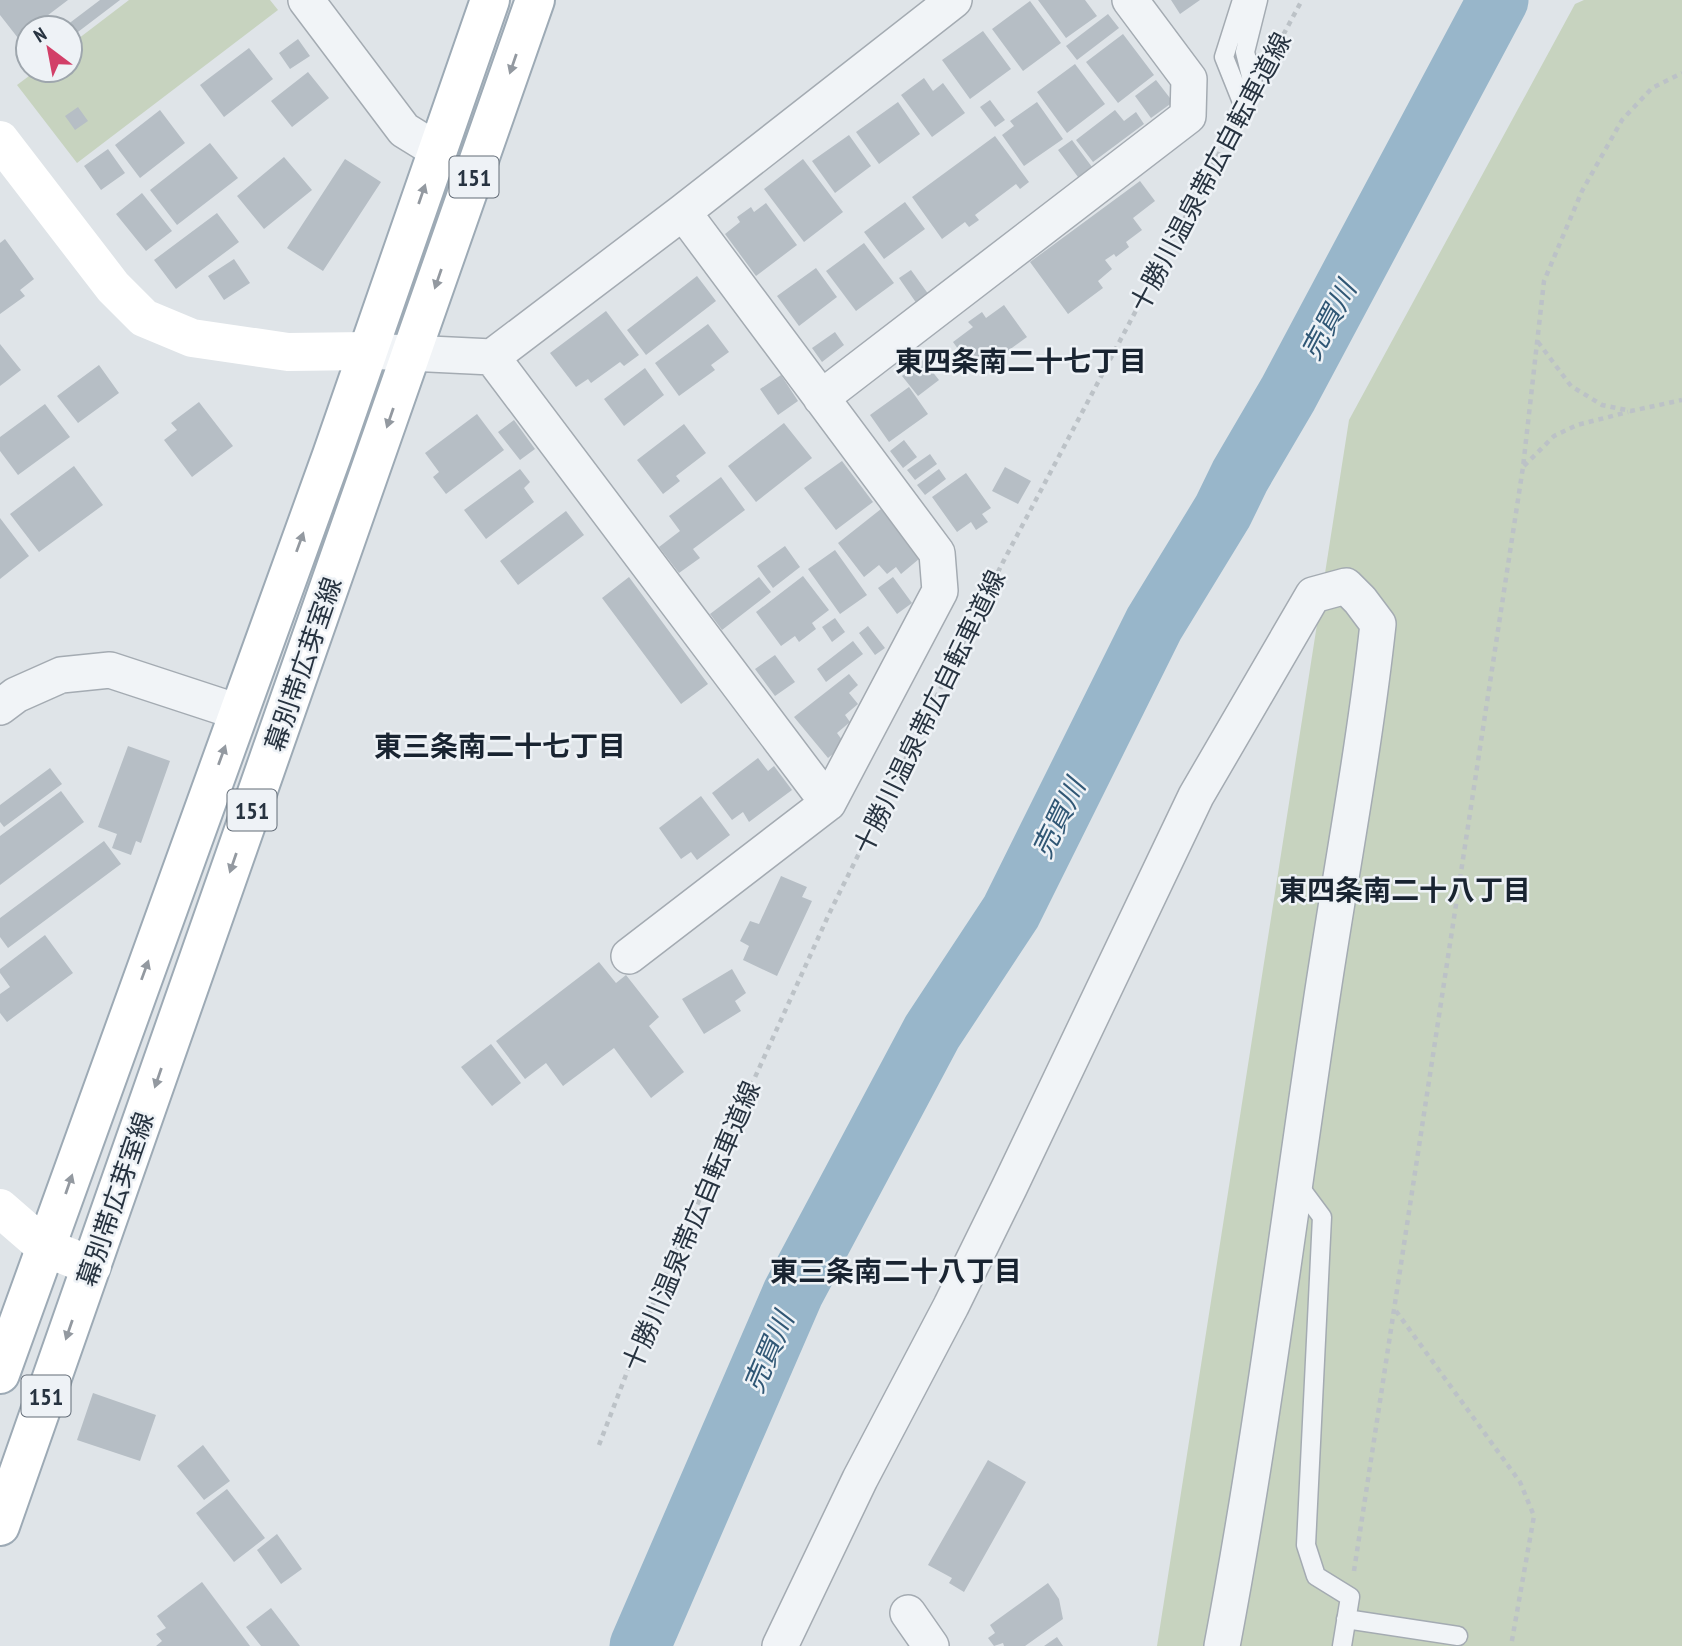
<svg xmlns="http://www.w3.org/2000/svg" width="1682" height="1646" font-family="'PT Sans Narrow','Noto Sans JP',sans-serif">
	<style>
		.green { fill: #c7d3bf }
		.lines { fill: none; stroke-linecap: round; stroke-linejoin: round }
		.river { stroke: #98b6ca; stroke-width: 61 }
		.building { fill: #b6bec5 }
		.lane-casing { stroke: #a4abb2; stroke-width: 21 }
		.street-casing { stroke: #a4abb2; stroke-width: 38 }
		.primary-casing { stroke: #9daab5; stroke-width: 42 }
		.path { stroke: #bcc2c7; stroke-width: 4.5; stroke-dasharray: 5 5; stroke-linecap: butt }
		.lane { stroke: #f1f4f7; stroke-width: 18 }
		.street { stroke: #f1f4f7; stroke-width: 35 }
		.secondary { stroke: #fff; stroke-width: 38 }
		.primary { stroke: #fff; stroke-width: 38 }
		.oneway { fill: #9399a0 }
		.labels { text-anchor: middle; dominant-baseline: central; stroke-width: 5; stroke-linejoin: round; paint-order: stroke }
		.shield { fill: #eef2f6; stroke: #636c77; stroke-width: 2 }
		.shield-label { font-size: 24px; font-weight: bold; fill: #273340 }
		.street-label { font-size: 26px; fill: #273340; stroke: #eef2f6 }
		.water-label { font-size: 28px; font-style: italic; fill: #305775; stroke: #eef2f6 }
		.neighbourhood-label { font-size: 28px; font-weight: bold; fill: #192431; stroke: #eef2f6 }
	</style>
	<rect width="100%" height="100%" fill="#dfe4e8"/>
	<!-- green -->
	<path class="green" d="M129,0H270L278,10L77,163L17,85L37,70H70V45Z
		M1584,0H1682V1646H1157L1349,420L1575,4Z"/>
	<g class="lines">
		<!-- river -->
		<path class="river" d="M640,1646L793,1293L932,1032L1011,912L1154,624L1223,511L1240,476L1288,394L1498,0"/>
	</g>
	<!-- building -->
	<path class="building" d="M0,0H68L31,28H28V31L18,38L0,15Z
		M100,0H120L70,38V28H63Z
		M1038,0H1085L1097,16L1066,38Z
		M1171,0H1200L1180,14Z
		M1030,1L1061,43L1023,71L992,29Z
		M1108,14L1119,28L1077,60L1066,46Z
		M983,31L1011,69L970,99L942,60Z
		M1123,34L1154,75L1118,103L1086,62Z
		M298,39L310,56L290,69L279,53Z
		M249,48L273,79L224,117L200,85Z
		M1075,64L1105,104L1067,133L1037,92Z
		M308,72L329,98L292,127L271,101Z
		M924,78L933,91L943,83L965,113L932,137L901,95Z
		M1156,80L1173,102L1151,118L1135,96Z
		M990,100L1005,120L995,127L980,107Z
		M898,102L920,134L879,164L856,132Z
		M1037,102L1063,139L1024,166L1002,135L1014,126L1010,121Z
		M78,107L88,121L75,130L65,116Z
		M160,110L185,143L140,178L115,145Z
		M1115,110L1124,121L1136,112L1144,124L1093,162L1076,140Z
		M849,135L871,166L835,193L812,161Z
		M995,136L1029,182L1020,189L1016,184L975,215L979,220L969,227L965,222L942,239L912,197Z
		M1072,140L1092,167L1078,177L1058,150Z
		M210,143L238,178L177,225L150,190Z
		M108,149L125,173L101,190L84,166Z
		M284,157L312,190L264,229L237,196Z
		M345,159L381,182L323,271L287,248Z
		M803,159L843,212L804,242L764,189Z
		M1140,181L1155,201L1133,218L1142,230L1126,242L1129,247L1116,257L1114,254L1105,260L1112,269L1098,281L1103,288L1068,314L1030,262Z
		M142,193L172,231L146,251L116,214Z
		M905,202L925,229L884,259L864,232Z
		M766,203L797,245L756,276L725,234L740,222L737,217L751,207L754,212Z
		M217,213L239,242L176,289L154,260Z
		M5,239L34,279L20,290L25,296L0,314V243Z
		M864,243L894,283L856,311L826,271Z
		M234,259L250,283L224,300L208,276Z
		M816,268L837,297L799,326L777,296Z
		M911,270L929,295L917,304L899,278Z
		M697,276L716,301L646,355L627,330Z
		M1004,305L1027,337L976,374L953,342L973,327L968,322L982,312L986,318Z
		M606,311L639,355L624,366L620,362L591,383L588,379L576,387L550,353Z
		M708,324L729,352L711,365L715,370L679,396L655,363Z
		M835,332L844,345L822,362L812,348Z
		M0,344L21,370L0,386Z
		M923,360L939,380L918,396L902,376Z
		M99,365L119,393L78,423L57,396Z
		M645,368L664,395L624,426L604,399Z
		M781,375L798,401L778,415L760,389Z
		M909,387L928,414L889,442L870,415Z
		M199,402L233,446L192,477L164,440L177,430L171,423Z
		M45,404L70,437L18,475L0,451V437Z
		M477,414L504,450L446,494L433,477L439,472L425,453Z
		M514,420L535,449L520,460L498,432Z
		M784,423L812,458L756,502L728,466Z
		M684,424L706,453L676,476L680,481L663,494L637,460Z
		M904,440L917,457L903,468L890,451Z
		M930,454L937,464L915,480L907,470Z
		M842,461L873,502L836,530L804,488Z
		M74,466L103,505L39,552L10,514Z
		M1005,467L1031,481L1018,504L992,491Z
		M520,469L530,482L524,488L534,502L486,539L464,510Z
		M939,469L946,479L925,495L917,485Z
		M966,473L991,508L982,514L988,522L976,530L971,522L957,532L932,497Z
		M721,477L745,510L693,549L700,558L679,573L659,547L680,531L669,516Z
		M881,509L919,559L901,574L896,567L887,574L879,565L864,577L838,543Z
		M566,511L584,535L518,585L500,561Z
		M0,518L29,556L0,579Z
		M785,546L800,567L773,588L757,566Z
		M835,550L867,595L840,614L808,569Z
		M803,576L829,610L812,623L816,629L799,642L795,636L781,646L756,612Z
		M629,577L708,684L681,704L602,598Z
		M759,577L771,592L722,630L710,614Z
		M893,577L912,603L897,614L878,588Z
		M835,618L845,632L832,642L822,627Z
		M868,626L885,648L875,655L859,633Z
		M853,641L863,654L826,682L817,669Z
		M775,655L795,682L775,696L755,669Z
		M849,674L858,685L849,693L858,704L845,715L850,722L837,733L845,744L828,758L794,717Z
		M128,746L170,761L141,843L136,841L131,855L112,848L117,834L98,827Z
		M758,758L768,771L774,766L792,790L749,822L743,812L732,820L712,793Z
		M50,768L62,784L4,827L0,822V805Z
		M61,791L84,822L0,885V836Z
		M701,796L730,835L697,860L691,852L681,859L659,828Z
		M104,841L121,864L8,948L0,937V918Z
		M781,876L807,887L802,897L812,901L777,976L743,960L749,946L740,941L750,921L759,924Z
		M45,935L73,973L7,1022L0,1013V994L10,987L0,973V969Z
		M599,962L616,983L626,975L659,1017L649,1026L684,1072L651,1098L614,1048L563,1086L546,1063L525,1079L496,1041Z
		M732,969L746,993L735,1001L741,1011L704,1034L682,999Z
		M491,1044L521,1083L492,1106L461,1067Z
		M93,1393L156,1415L140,1461L77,1440Z
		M203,1445L230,1481L204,1500L177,1466Z
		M988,1460L1026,1482L964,1592L949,1583L952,1578L928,1565Z
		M227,1489L265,1538L234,1562L196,1513Z
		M277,1534L302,1569L281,1584L257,1550Z
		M202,1582L250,1646H156L162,1641L156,1634L166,1628L157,1616Z
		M1048,1583L1059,1599L1063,1619L1025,1646H1004L1003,1643L994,1646L988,1638L995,1633L990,1625Z
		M271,1608L300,1646H261L246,1627Z
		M1057,1637L1063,1646H1044Z"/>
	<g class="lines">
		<!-- lane casing -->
		<g class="lane-casing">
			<path id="lane" d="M1242,0L1224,57L1244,107
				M1254,88L1245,52L1258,0
				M1296,1182L1322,1217L1306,1545L1316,1576L1350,1597L1342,1646
				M1346,1619L1458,1636"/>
		</g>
		<!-- street casing -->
		<g class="street-casing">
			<path id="street" d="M306,0L404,130L438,151
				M367,351L492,357L683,212L954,0
				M492,357L828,803
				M821,398L1188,116L1189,79L1130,0
				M0,707L16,695L61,675L110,670L238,712
				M629,956L828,803L940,591L937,553L683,212
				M908,1613L931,1646
				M780,1646L860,1479L951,1306L1009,1188L1196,796L1313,595L1346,586L1360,600L1378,624C1364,753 1339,881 1320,1010C1288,1222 1262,1435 1222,1646"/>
		</g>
		<!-- primary casing -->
		<g class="primary-casing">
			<path id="primary" d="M0,1374L332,455L490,0
				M0,1526L535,0"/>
		</g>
		<!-- path -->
		<path class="path" d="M1274,52L1302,0
			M1538,342L1571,386L1602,405L1631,411L1682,400
			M1524,466L1554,436L1577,425L1628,412
			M1396,1311L1520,1482L1534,1516L1511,1646
			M599,1445L659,1289L829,914L1003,562L1233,127
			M1354,1571L1523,467L1544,281L1582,191L1622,120L1652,88L1682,73"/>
		<!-- lane -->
		<use href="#lane" class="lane"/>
		<!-- street -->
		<use href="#street" class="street"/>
		<!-- secondary -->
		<path class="secondary" d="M0,140L113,287L144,318L192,338L288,352L367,351
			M0,1208L46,1248L92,1266"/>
		<!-- primary -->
		<use href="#primary" class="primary"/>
	</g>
	<!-- one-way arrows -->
	<defs><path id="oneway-solid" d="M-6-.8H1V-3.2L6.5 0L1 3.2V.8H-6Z" transform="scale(1.75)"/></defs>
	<g class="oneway">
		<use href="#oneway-solid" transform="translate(513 64) rotate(109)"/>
		<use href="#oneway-solid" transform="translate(422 194) rotate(-71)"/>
		<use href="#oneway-solid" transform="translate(438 279) rotate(109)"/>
		<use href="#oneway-solid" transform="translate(390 418) rotate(109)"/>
		<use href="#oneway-solid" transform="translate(300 542) rotate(-70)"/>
		<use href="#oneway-solid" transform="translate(222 755) rotate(-70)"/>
		<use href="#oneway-solid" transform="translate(233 863) rotate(109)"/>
		<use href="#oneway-solid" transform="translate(145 970) rotate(-70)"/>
		<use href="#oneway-solid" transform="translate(158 1078) rotate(109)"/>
		<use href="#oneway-solid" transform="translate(69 1184) rotate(-71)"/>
		<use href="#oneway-solid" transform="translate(69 1330) rotate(109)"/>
	</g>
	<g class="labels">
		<!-- shield labels -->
		<g class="shield">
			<rect x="449.5" y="156.5" width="49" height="41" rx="5"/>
			<rect x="227.5" y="789.5" width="49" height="41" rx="5"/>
			<rect x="21.5" y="1375.5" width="49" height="41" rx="5"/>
		</g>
		<g class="shield-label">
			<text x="474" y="177">151</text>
			<text x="252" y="810">151</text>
			<text x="46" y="1396">151</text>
		</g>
		<!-- street labels -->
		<g class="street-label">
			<text transform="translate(1210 172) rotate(-62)">十勝川温泉帯広自転車道線</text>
			<text transform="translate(303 664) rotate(-71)">幕別帯広芽室線</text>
			<text transform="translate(929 712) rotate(-64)">十勝川温泉帯広自転車道線</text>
			<text transform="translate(115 1199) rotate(-71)">幕別帯広芽室線</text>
			<text transform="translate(691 1226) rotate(-67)">十勝川温泉帯広自転車道線</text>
		</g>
		<!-- water labels -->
		<g class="water-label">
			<text transform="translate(1328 320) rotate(-62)">売買川</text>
			<text transform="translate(1058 818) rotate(-64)">売買川</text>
			<text transform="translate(768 1352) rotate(-67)">売買川</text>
		</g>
		<!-- neighbourhood labels -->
		<g class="neighbourhood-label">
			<text x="1021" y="360">東四条南二十七丁目</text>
			<text x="500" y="745">東三条南二十七丁目</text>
			<text x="1405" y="889">東四条南二十八丁目</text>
			<text x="896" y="1270">東三条南二十八丁目</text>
		</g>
	</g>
	<!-- north arrow -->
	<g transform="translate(49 49) rotate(328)"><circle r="33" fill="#eef2f6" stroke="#9ea6ad" stroke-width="2"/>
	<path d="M0-5L12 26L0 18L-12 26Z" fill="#d23f68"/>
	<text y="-10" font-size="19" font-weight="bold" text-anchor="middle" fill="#273340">N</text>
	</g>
</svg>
